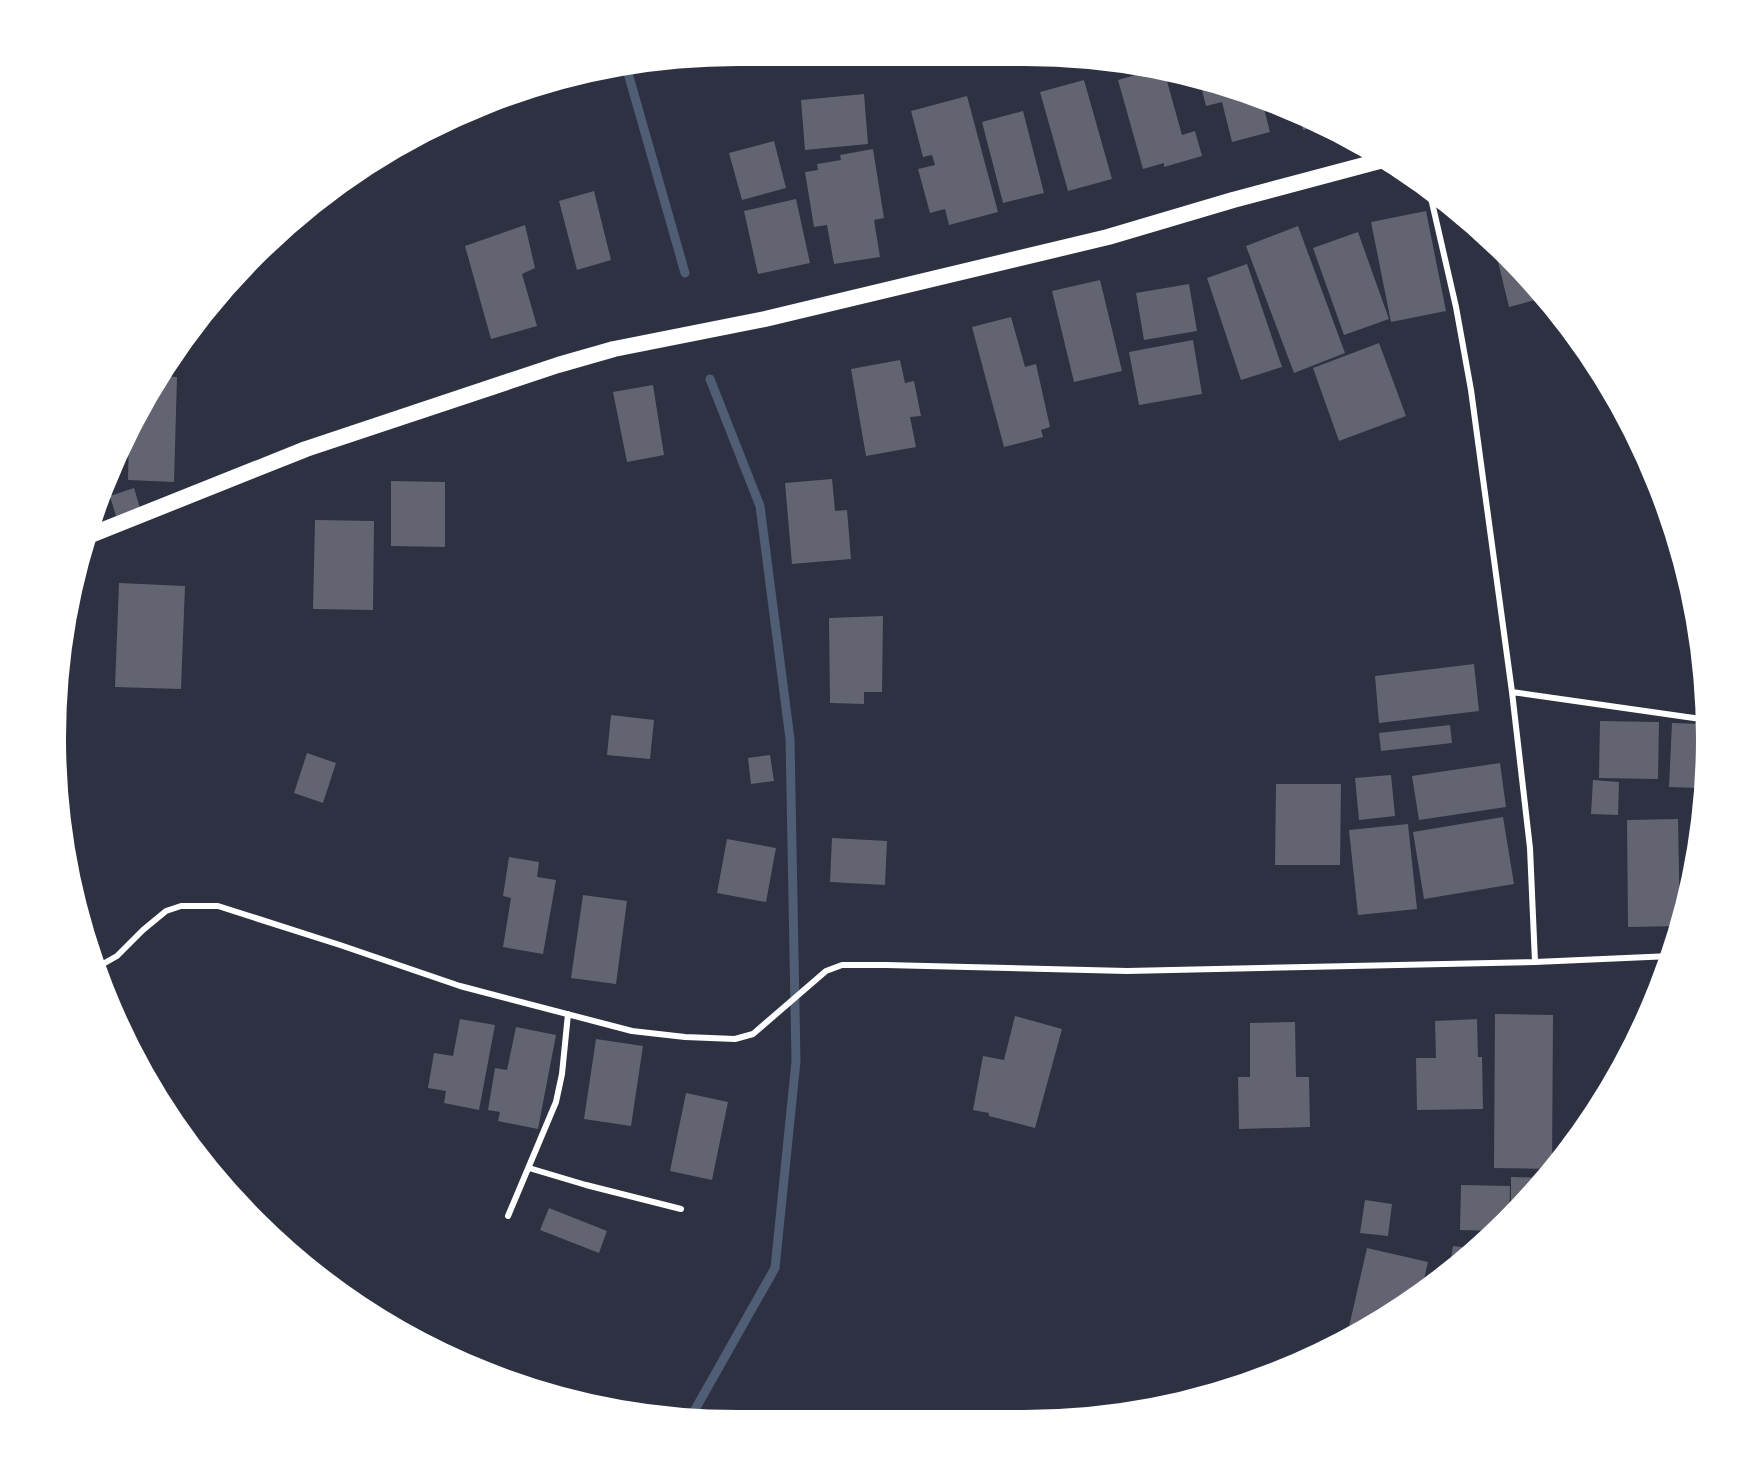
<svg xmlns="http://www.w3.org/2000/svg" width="1761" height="1475" font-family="'Roboto Condensed',sans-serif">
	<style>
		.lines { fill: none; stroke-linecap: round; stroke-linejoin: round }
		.stream { stroke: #4f5d75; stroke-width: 9 }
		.building { fill: #626471 }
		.minor { stroke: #fff; stroke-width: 6 }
		.trunk { stroke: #fff; stroke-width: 16 }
		.rim { fill: none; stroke: #fff; stroke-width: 8 }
	</style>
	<rect width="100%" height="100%" fill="#2d3142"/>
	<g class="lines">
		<!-- stream -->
		<path class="stream" d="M626,66L685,273
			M688,1422L775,1268L796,1061L790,739L760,506L710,379"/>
	</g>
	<!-- building -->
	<path class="building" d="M1163,67L1182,135L1195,131L1202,156L1164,167V163L1143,169L1118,80Z
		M1198,74L1261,97L1270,132L1232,142L1222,102L1206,106Z
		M1084,80L1112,179L1068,191L1040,92Z
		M864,94L868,144L805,150L801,100Z
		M967,96L998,212L949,225L945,209L930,213L918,169L935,165L932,155L923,157L911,111Z
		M1023,111L1044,193L1003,203L982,122Z
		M1298,111L1327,122L1330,123L1303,130Z
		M774,141L786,188L742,200L729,153Z
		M873,149L884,218L874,220L880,257L834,264L827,225L814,227L805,172L818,170L817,164L841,160L840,155Z
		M594,191L611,260L577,270L559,201Z
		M796,199L810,263L758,274L744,211Z
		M1426,211L1446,311L1391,322L1371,222Z
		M525,225L535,268L522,274L537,326L491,339L465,246Z
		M1298,226L1345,353L1294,373L1246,246Z
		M1358,232L1389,319L1344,335L1313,248Z
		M1492,237L1509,252L1546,297L1509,307Z
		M1247,264L1282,367L1241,380L1207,278Z
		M1100,280L1122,371L1074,382L1052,291Z
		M1189,284L1197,331L1144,340L1136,293Z
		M1011,317L1025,367L1036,364L1050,427L1041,430L1043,437L1004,447L972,327Z
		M1193,340L1202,394L1139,405L1129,352Z
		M1379,343L1406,416L1339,441L1313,368Z
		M900,360L905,383L914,381L921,416L910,417L916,447L866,456L851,369Z
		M157,376L177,377L174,482L128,480L129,433Z
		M653,385L664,455L627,462L613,392Z
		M832,479L835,511L847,510L851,559L792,564L785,483Z
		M391,481L445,482V547L391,546Z
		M134,488L140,508L116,516L110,496Z
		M315,520L374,521L373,610L313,609Z
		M119,583L185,586L181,689L115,687Z
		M74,586L77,587L75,616H68Z
		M883,616L882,692H864V704L830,703L829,618Z
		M66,625H70L59,711L54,710L52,692Z
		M1474,664L1479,711L1379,723L1375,676Z
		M611,715L654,720L650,759L607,755Z
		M1600,721L1659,722L1658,779L1599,778Z
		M1672,723L1702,724L1700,788L1669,787Z
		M1450,725L1452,743L1381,751L1379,733Z
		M307,753L336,763L323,803L294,793Z
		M770,755L774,781L751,784L748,758Z
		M1500,763L1506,807L1419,820L1412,776Z
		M1391,775L1395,816L1359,820L1355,778Z
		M1593,780L1619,782L1618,815L1591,814Z
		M1276,784H1341L1340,865H1275Z
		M1694,797H1704L1698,860H1697Z
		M1503,817L1514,884L1424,899L1413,832Z
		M1678,819L1680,926L1628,927L1627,820Z
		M1408,824L1417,909L1358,915L1349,830Z
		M832,838L887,841L885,885L830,882Z
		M727,839L776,848L766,902L717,893Z
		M509,857L539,862L537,877L556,880L543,954L503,947L511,898L503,896Z
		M583,895L627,901L616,984L571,978Z
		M1495,1014L1553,1015L1552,1169L1494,1168Z
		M1015,1016L1062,1029L1035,1128L989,1116V1113L973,1110L983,1056L1004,1060Z
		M460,1019L495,1025L479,1110L444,1103L446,1091L428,1088L434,1053L453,1056Z
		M1477,1019L1478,1057H1482L1483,1109L1417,1110L1416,1058H1436L1435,1021Z
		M1295,1022L1296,1077H1309L1310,1127L1239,1129L1238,1077H1250V1023Z
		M516,1027L556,1035L538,1129L498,1121L500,1112L488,1110L495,1068L507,1070Z
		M596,1039L643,1046L631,1126L584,1119Z
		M686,1093L728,1102L712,1180L670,1171Z
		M1511,1177L1546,1178L1511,1220Z
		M1461,1185L1510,1186L1509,1223L1499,1231L1460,1230Z
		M1365,1200L1392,1204L1388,1236L1360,1233Z
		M549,1208L607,1231L599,1253L540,1230Z
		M1453,1246L1477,1249L1449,1272Z
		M1367,1248L1428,1262L1420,1296L1405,1308L1346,1340Z"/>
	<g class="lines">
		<!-- minor -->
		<path class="minor" d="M1428,185L1456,307L1471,390L1484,486L1512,692L1530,848L1535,962
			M1512,692L1708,720
			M1663,956V983
			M94,969L117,956L143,930L166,911L181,906H218L340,945L460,986L632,1031L685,1037L735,1039L753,1034L826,971L842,965H886L1127,971L1535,962L1671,956
			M529,1168L586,1185L681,1209
			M508,1216L556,1102L562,1074L568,1014"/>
		<!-- trunk -->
		<path class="trunk" d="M83,538L306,449L558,365L614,349L765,319L1108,237L1233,200L1387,159"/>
	</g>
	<!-- crop -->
	<path d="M0 0H1761V1475H0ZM738 62H1024A676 676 0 0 1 1700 738V738A676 676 0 0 1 1024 1414H738A676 676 0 0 1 62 738V738A676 676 0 0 1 738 62Z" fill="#fff" fill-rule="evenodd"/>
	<path class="rim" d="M738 62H1024A676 676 0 0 1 1700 738V738A676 676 0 0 1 1024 1414H738A676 676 0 0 1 62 738V738A676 676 0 0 1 738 62Z"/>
</svg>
